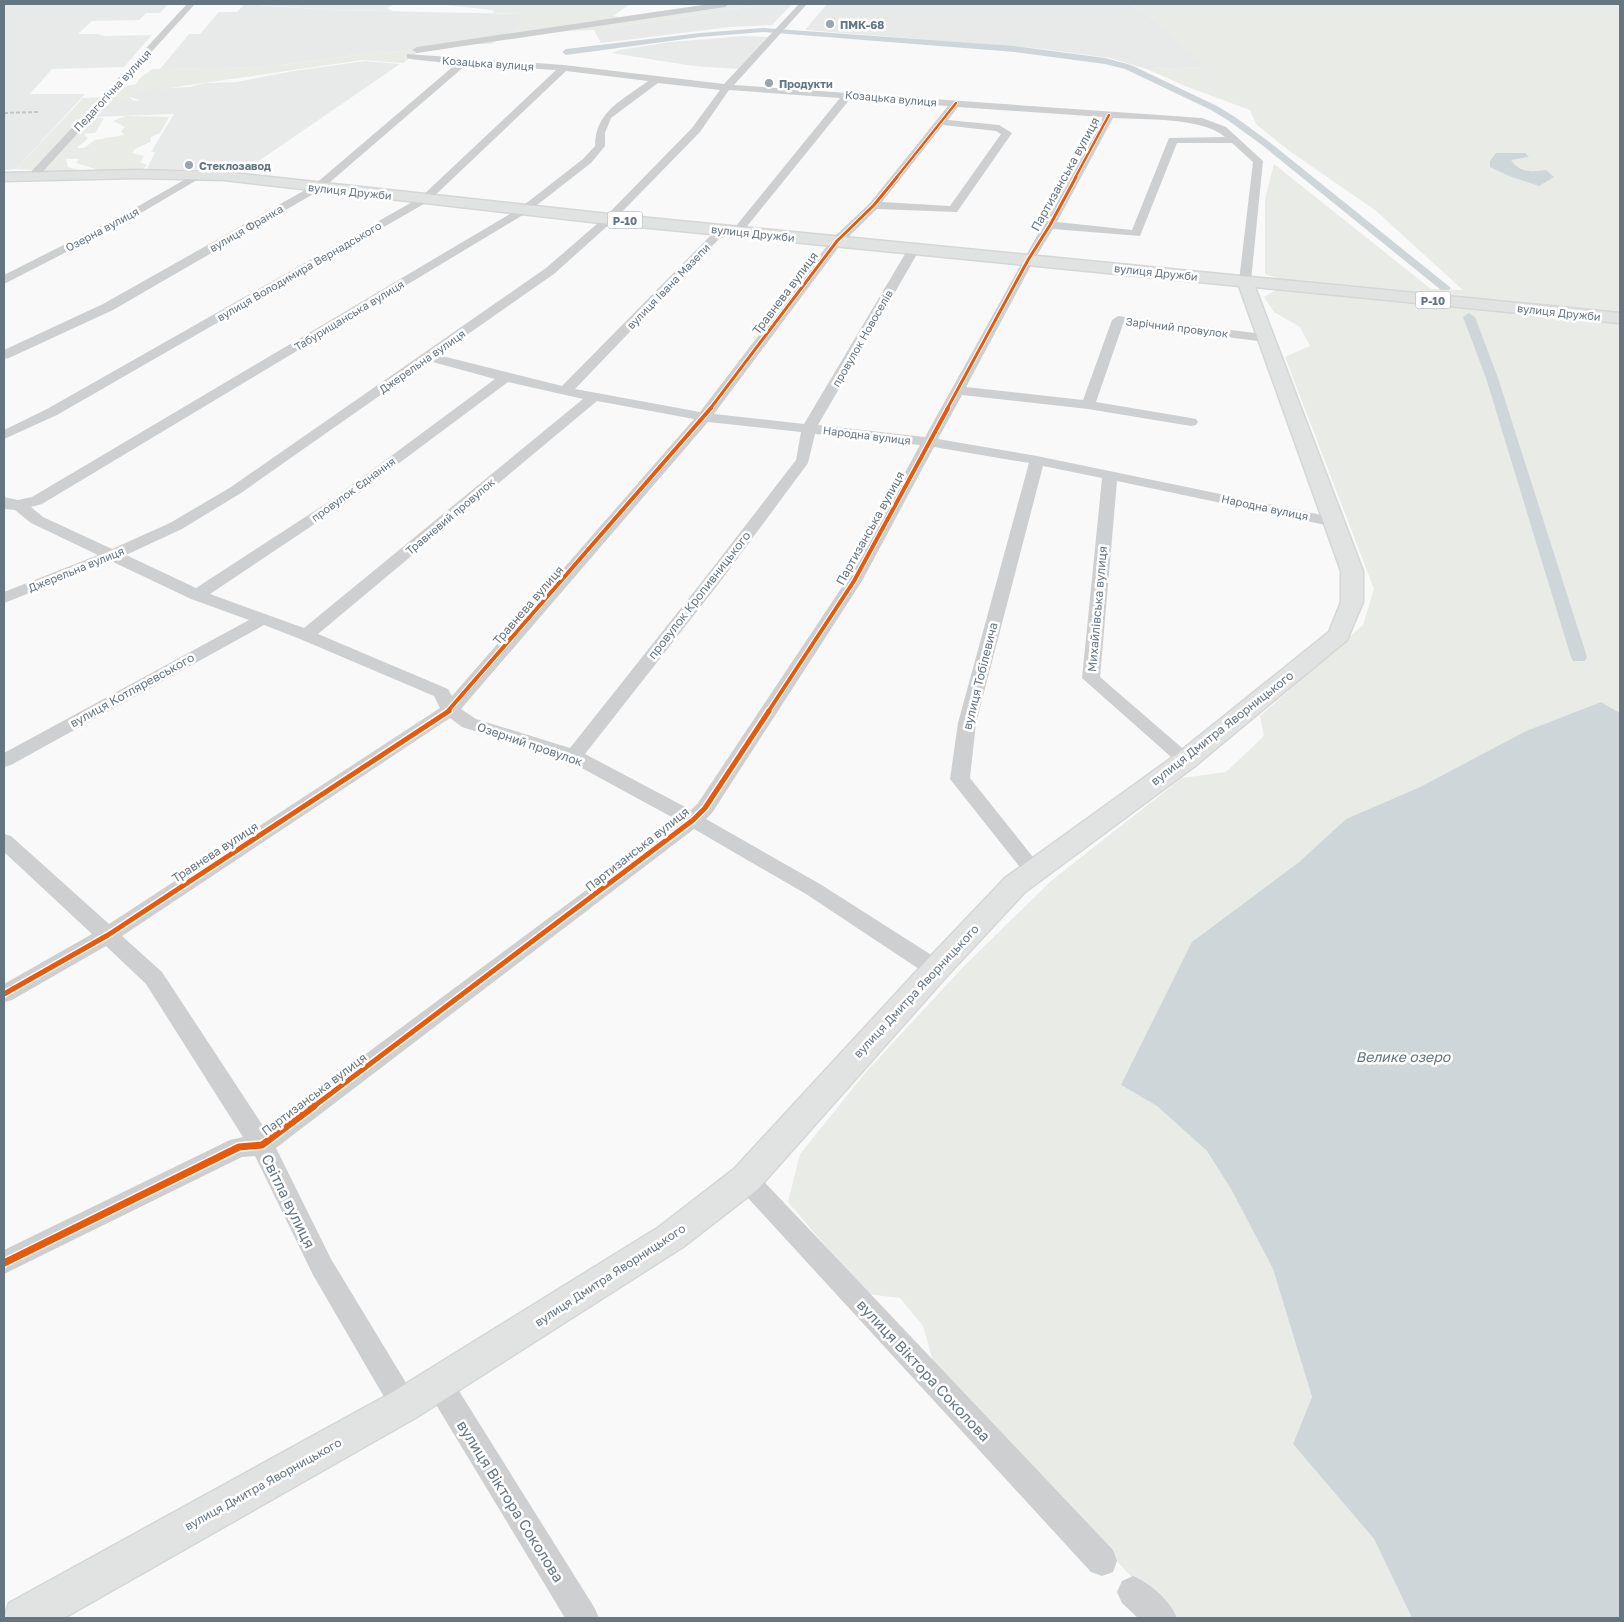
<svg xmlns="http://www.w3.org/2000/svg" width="1624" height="1622" font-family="'Golos Text',sans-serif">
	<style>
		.built { fill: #e8e9e9 }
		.green { fill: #e8ebe6; fill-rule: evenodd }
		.water { fill: #ced6d9 }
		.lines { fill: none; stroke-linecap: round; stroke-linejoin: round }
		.canal { fill: #ced6d9; fill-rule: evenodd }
		.major-casing { stroke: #d5d6d7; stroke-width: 3 }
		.minor { fill: #cecfd0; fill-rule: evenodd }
		.major { fill: #e1e2e2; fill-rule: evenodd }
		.rail { stroke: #c3c5c6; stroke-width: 2; stroke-dasharray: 4 2; stroke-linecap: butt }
		.cycleway-far4-casing { stroke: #fff; stroke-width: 4 }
		.cycleway-far3-casing { stroke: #fff; stroke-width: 5 }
		.cycleway-far2-casing { stroke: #fff; stroke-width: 6 }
		.cycleway-far1-casing { stroke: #fff; stroke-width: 8 }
		.cycleway-casing { stroke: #fff; stroke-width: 10 }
		.cycleway-far4 { stroke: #e8590c; stroke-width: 2.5 }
		.cycleway-far3 { stroke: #e8590c; stroke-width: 3 }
		.cycleway-far2 { stroke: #e8590c; stroke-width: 4 }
		.cycleway-far1 { stroke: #e8590c; stroke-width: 5 }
		.cycleway { stroke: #e8590c; stroke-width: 7 }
		.poi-dot { fill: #99a4ac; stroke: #fff; stroke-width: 2 }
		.labels { text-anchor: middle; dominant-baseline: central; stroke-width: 5; stroke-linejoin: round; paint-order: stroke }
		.far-poi-label { font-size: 11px; font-weight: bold; fill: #657683; stroke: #fff; text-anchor: start }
		.far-street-label { font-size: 11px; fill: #657683; stroke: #fff }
		.shield { fill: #fff; stroke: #939fa8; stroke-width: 1 }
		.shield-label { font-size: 11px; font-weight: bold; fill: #657683 }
		.street-label { font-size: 12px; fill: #657683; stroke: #fff }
		.water-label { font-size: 14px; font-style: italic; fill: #60757c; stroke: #fff }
		.near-street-label { font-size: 15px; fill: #657683; stroke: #fff }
	</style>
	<rect width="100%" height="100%" fill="#f9f9f9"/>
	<!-- built -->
	<path class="built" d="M4,4H168L160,13H146L139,20L92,21L78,34H98L104,36L152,35L124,67L52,69L30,94H85L16,169L4,170Z
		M245,4L328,10L521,14V26L514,34L386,53L384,51L267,67L160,69L189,34H200L219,12H237Z
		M768,4H792L772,25L730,27L601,43L594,30Z
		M827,4H1131L1157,21L1207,67L1147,69L1110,58L1034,48L805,30Z
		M743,36L769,37L738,69L693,66L612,53L619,50L670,42Z
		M365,61L400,64L247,169H147L155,152H151L174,114L93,117L104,104L140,100L129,97L134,93L153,89L190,87L205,83L236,82L293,71Z"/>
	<!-- green -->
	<path class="green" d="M251,4H394L387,8L392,11L328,10Z
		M436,4H630L613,16L619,17L709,4H768L594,30L567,31L497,41L491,44H459L418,52L403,63L363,60L134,93L129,97L134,101L92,106L34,170L16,169L83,98L112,97L121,87L136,84L141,77L153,69L267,67L384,51L387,53L514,34L521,26V14L495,13L492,10Z
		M1131,4H1620V713L1601,702L1526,731L1420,787L1346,819L1298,863L1121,1085L1157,1106L1207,1151L1231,1189L1273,1269L1312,1397L1293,1444L1374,1539L1412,1618H1177L1140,1586L1023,1460L936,1372L923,1326L900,1298L866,1294L788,1202L800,1154L866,1072L964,966L1052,880L1182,778L1226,772L1264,736L1260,716L1363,625L1374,589L1285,357L1310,346L1300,327L1274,312L1264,297L1279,288L1281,279L1265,274V199L1274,164L1431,289L1463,290L1375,210L1288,150L1256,124L1250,110L1185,86L1147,69L1206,67L1157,21ZM1496,153L1529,157L1510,160C1520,173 1531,172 1546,170L1509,176Z
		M126,116L169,117L160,133L151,137L150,142L135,149L132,153L144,156L140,162L147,165L141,171L99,170L76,163L79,159H66L68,167L81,171L42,172L88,117L104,118L95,133L83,134L88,138L77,148H84L95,140L124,135L121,131L125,127L113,121Z"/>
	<!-- water -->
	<path class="water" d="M1496,153H1525L1529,157L1511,160C1520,173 1531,172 1546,170L1554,177L1539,186L1509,176L1490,167V161Z
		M1601,702L1620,713V1618H1412L1374,1539L1293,1444L1312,1397L1273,1269L1231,1189L1207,1151L1157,1106L1121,1085L1192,942L1298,863L1346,819L1420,787L1526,731Z"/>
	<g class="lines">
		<!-- canal -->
		<path class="canal" d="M763,28L1015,46L1105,58L1131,65L1217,106L1235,117L1268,141L1451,288L1449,290H1441L1262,145L1229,121L1211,110L1125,69L1105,64L1015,52L763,32L700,37L566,55L562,52L566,49L700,33Z
			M1469,313L1475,317L1498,378L1587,657L1585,661H1573L1571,657L1486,378L1463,317Z"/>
		<!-- major casing -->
		<g class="major-casing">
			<path id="major" d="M137,170L224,172L609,214L1620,313V323L1255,287L1363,571V602L1347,640L1195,766L1025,892L946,977L758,1189L683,1247L417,1417L64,1618H4L9,1603L391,1393L659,1227L734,1169L926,961L1005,878L1177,754L1329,632L1341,602V571L1239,286L609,224L224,180L137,178L4,181V173Z"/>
		</g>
		<!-- minor -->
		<path class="minor" d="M187,4H195L37,178H29L28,176L29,174Z
			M710,4H729L725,7L417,53L412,50L417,47Z
			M799,4H807L734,85L1202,118L1226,127L1263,161L1251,281L1249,284L1245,285L1239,281L1253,162L1232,143H1177L1140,236L1053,229L1034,260L966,387L1083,400L1112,320L1118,316L1271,335L1273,338L1266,342L1123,324L1096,402L1191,418L1196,419L1198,422L1196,425L1191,426L1088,409L962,395L938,439L1037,456L1341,519L1343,522L1341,525L1335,527L1117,481L1100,677L1196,760L1193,764L1186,766L1179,764L1082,678L1102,478L1043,466L976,723L970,778L1044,871L1041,876L1034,878L1027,876L950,779L958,723L1029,463L934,447L862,581L712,813L706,819L820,884L944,963L947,969L944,975L936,977L928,975L806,894L694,829L276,1148L331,1259L414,1396L418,1405L414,1414L404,1418L394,1414L313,1275L255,1156L242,1157L4,1274V1250L230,1140L243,1137L146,984L106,946L12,1000L4,1002V984L92,934L4,852V834L11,836L109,924L440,708L434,696L300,639L264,625L11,765L4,767V753L249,620L191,599L111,561L4,603V592L98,555L31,523L15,510L5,509L4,497L18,500L32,497L520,208L583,159L595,146C595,111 623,100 648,81L566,71L429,201L57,415L4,439V430L47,409L421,197L556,70L466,65L322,189L113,310L9,358L4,359V350L103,304L314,185L456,64L410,59L407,58V54L564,65L724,84ZM658,83L720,90L692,128L605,217L546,268L231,487L170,523L112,549L43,517L31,507L42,504L528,212L591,163L605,146V133L611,118ZM729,90L840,98L736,226L711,235L562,386L438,355L554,274L613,221L700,132ZM850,99L948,106L870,203L833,238L700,412L575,389L719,239L744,230ZM958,107L1103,117L925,437L818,425L920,249L914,245L908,249L804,424L714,414L841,244L877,209L957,212L1012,133L999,125L948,120ZM1113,118C1143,120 1203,117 1225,137L1169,138L1132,230L1057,222ZM943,125L996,131L1001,134L950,206L882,202ZM429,361L495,379L333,499L196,588L126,555L182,529L241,493ZM508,382L583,399L304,628L210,594L343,505ZM597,401L694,419L452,696L448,689L318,634ZM708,422L801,432L796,460L708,574L570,748L476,719L461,709ZM815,434L920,445L846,581L698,803L691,810L585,754L720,582L808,463ZM450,718L462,727L567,760L679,821L265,1129L162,972L122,936Z
			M198,172L202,173L203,175L202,177L129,220L4,284V275L121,216Z
			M746,1169L755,1172L1113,1550L1117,1561L1113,1572L1102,1576L1091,1572L737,1186L733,1179L737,1172Z
			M439,1371L449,1375L594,1607L599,1618H565L429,1393L425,1384L429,1375Z
			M1133,1576C1151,1584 1170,1600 1177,1618H1138L1122,1603L1117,1592L1122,1581Z"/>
		<!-- major -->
		<use href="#major" class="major"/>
		<!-- rail -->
		<path class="rail" d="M4,113L38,112"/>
		<!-- cycleway-far4 casing -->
		<g class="cycleway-far4-casing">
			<path id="cycleway-far4" d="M896,178L956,103
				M1075,178L1109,115"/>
		</g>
		<!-- cycleway-far3 casing -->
		<g class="cycleway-far3-casing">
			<path id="cycleway-far3" d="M710,409L837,241L874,205L897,177
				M947,409L1028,260L1050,225L1076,177"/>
		</g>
		<!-- cycleway-far2 casing -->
		<g class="cycleway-far2-casing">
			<path id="cycleway-far2" d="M447,712L711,408
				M768,712L854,581L948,408"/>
		</g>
		<!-- cycleway-far1 casing -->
		<g class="cycleway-far1-casing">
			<path id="cycleway-far1" d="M4,994L108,935L449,711
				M313,1107L693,820L705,808L769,711"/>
		</g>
		<!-- cycleway casing -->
		<g class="cycleway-casing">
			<path id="cycleway" d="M4,1263L239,1147L262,1145L314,1106"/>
		</g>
		<!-- cycleway-far4 -->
		<use href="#cycleway-far4" class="cycleway-far4"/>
		<!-- cycleway-far3 -->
		<use href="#cycleway-far3" class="cycleway-far3"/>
		<!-- cycleway-far2 -->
		<use href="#cycleway-far2" class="cycleway-far2"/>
		<!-- cycleway-far1 -->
		<use href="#cycleway-far1" class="cycleway-far1"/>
		<!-- cycleway -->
		<use href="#cycleway" class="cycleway"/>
	</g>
	<!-- markers -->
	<g class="poi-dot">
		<circle cx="830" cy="24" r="5"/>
		<circle cx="769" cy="83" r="5"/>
		<circle cx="189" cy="165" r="5"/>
	</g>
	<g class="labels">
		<!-- far-poi labels -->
		<g class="far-poi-label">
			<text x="840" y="24">ПМК-68</text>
			<text x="779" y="83">Продукти</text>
			<text x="199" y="165">Стеклозавод</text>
		</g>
		<!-- far-street labels -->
		<g class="far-street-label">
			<text transform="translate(488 63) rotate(4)">Козацька вулиця</text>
			<text transform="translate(112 90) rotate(-47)">Педагогічна вулиця</text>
			<text transform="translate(891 98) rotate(5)">Козацька вулиця</text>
			<text transform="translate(350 191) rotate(6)">вулиця Дружби</text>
			<text transform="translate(246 228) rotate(-30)">вулиця Франка</text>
			<text transform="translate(102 229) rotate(-28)">Озерна вулиця</text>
			<text transform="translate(753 233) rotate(6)">вулиця Дружби</text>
			<text transform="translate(299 271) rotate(-30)">вулиця Володимира Вернадського</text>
			<text transform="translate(1156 272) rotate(6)">вулиця Дружби</text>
			<text transform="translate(668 286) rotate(-46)">вулиця Івана Мазепи</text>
			<text transform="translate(1559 312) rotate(6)">вулиця Дружби</text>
			<text transform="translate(349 315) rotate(-31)">Табурищанська вулиця</text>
			<text transform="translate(1177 327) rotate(7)">Зарічний провулок</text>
			<text transform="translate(862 338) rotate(-60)">провулок Новоселів</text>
			<text transform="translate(422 361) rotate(-35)">Джерельна вулиця</text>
			<text transform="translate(867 435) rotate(7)">Народна вулиця</text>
			<text transform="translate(353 489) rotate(-36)">провулок Єднання</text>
			<text transform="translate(1265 507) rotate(12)">Народна вулиця</text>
			<text transform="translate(450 516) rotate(-40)">Травневий провулок</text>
			<text transform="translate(76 569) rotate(-22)">Джерельна вулиця</text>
		</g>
		<!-- shield labels -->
		<g class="shield">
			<rect x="607.5" y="211.5" width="35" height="17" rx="4"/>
			<rect x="1415.5" y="291.5" width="35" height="17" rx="4"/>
		</g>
		<g class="shield-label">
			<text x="625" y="220">Р-10</text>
			<text x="1433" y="300">Р-10</text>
		</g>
		<!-- street labels -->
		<g class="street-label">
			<text transform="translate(1065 174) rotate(-61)">Партизанська вулиця</text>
			<text transform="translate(785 293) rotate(-53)">Травнева вулиця</text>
			<text transform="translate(870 528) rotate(-61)">Партизанська вулиця</text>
			<text transform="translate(699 595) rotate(-52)">провулок Кропивницького</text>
			<text transform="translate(528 605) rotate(-49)">Травнева вулиця</text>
			<text transform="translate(1097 609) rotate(-85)">Михайлівська вулиця</text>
			<text transform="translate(980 676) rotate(-76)">вулиця Тобілевича</text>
			<text transform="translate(132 690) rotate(-29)">вулиця Котляревського</text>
			<text transform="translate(1222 728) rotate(-38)">вулиця Дмитра Яворницького</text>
			<text transform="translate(530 744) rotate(19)">Озерний провулок</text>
			<text transform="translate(637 849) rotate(-38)">Партизанська вулиця</text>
			<text transform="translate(215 852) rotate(-33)">Травнева вулиця</text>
			<text transform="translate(916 991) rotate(-47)">вулиця Дмитра Яворницького</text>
			<text transform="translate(314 1094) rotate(-37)">Партизанська вулиця</text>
			<text transform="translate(610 1275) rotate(-33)">вулиця Дмитра Яворницького</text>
			<text transform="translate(263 1484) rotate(-29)">вулиця Дмитра Яворницького</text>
		</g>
		<!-- water labels -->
		<g class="water-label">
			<text x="1403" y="1056">Велике озеро</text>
		</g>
		<!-- near-street labels -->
		<g class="near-street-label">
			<text transform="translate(289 1201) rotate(64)">Світла вулиця</text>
			<text transform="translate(924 1370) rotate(47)">вулиця Віктора Соколова</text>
			<text transform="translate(511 1501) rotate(58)">вулиця Віктора Соколова</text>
		</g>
	</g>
	<!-- border -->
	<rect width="1624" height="1622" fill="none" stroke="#657683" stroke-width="10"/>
</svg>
